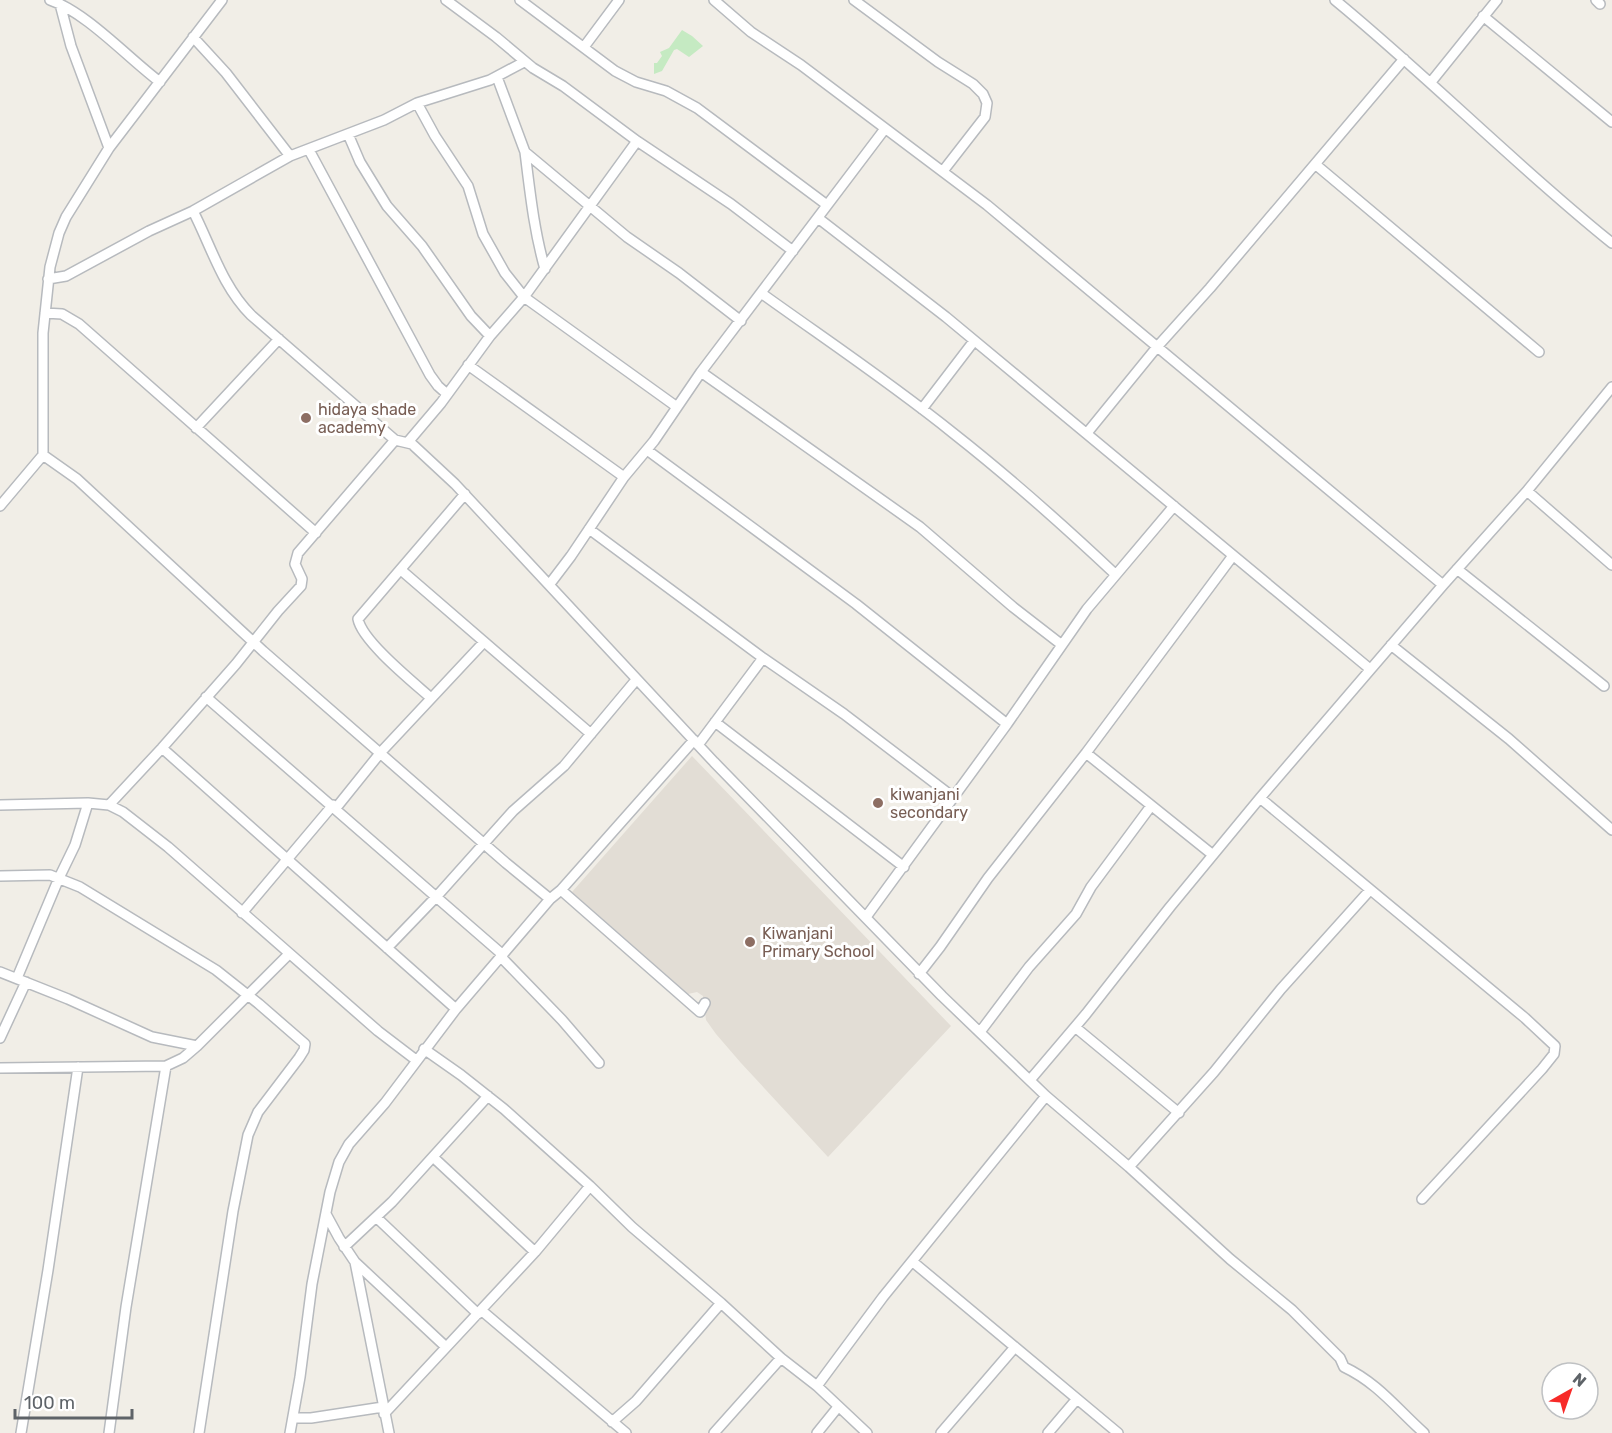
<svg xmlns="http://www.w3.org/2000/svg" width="1612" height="1433" font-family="Rubik,sans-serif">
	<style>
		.education { fill: #e2ddd5 }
		.green { fill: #c5eac2 }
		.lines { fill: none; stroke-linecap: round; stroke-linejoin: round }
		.minor-casing { stroke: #b7babe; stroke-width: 12 }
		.minor { stroke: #fff; stroke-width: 9 }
		.education-dot { fill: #8d6e63; stroke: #fff; stroke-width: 2 }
		.labels { text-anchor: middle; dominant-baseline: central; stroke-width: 6; stroke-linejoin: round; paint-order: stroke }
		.education-label { font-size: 16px; fill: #785e54; stroke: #fff; text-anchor: start }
	</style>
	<rect width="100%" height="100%" fill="#f1eee7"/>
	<!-- education -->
	<path class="education" d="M692,756L951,1026L828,1157L741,1063L716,1034L706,1020L703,996L697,992L688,994L572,892Z"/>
	<!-- green -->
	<path class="green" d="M682,30L692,36L703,46L689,57L677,49L674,50L662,71L654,74V63H657L662,56L660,52L669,48Z"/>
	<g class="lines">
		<!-- minor casing -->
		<g class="minor-casing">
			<path id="minor" d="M50,0C86,12 128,58 160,82
				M446,0L496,37L533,68L563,86L637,141L731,204L793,251
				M520,0L615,71L636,82L666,91L697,108L827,205
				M714,0L751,32L801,65L987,205L1443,585
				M854,0L938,62L973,84L983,94L987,103L985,117L943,171
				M1335,0C1430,78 1516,166 1612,243
				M1596,0L1600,4
				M60,4L71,46L109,148
				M1483,16L1612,122
				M193,37L226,73L290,156
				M584,47L619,0
				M497,77L525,152L627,237L679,273L741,321
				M1431,82L1497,0
				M417,103L435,136L468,186L483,234L505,273L524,297L677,407
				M348,134L360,162L387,206L422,246L471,316L490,336
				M309,150L430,375L438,386L447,394
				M525,152C530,192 534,231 545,269
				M1315,164L1539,352
				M193,211C211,246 222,286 251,315L395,440L412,444L455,484L714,762L942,996L1046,1096L1129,1167L1230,1259L1292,1310L1340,1358L1344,1367C1378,1383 1397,1409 1424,1433
				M818,218L946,317L1370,669
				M48,279L66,276L149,231L193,211L290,156L384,120L417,103L490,80L524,62
				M761,293C825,339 891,383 953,433C1009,477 1063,525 1115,574
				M45,313L62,314L79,324L316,533
				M468,365L624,477
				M701,372L920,527L1013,607L1062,645
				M922,409L974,341
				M196,428L279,339
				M1087,433L1157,347L1210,288L1404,59
				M408,442L441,403L490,336L524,297L637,141
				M647,450L856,604L1007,724
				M43,455L77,479L263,651L506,863L550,899
				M1527,491L1612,565
				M0,506L43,455V333L50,267L59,233L66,217L109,148L222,0
				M589,529L763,658L844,714L953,797
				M1457,569L1604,686
				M401,570L591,734
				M549,585L571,556L624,477L654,441L701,372L884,130
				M1391,645L1509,739L1612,830
				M206,697L503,955
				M431,698C413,682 362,641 358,619L465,494
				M715,722L904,867
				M698,745L763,658
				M162,748L456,1009
				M1086,753L1213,855
				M1260,798L1525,1018L1555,1046L1554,1054L1542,1069L1422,1199
				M0,805L88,803L109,805L123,812L168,847L378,1031L416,1060
				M109,805L162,748L236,664L278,611L301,586L302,579L295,564L298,553L395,440
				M336,808L381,752L484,642
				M0,876L50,875L80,887L216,970L259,1004L305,1044L304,1050L299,1058L258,1112L248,1135L233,1211L199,1433
				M561,890L700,1012L705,1003
				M242,913L333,805
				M866,917L1007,724L1087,609L1174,506
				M387,948L437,896L513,811L564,766L636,680
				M501,957L562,1020L599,1063
				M0,972L68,999L152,1037L197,1046
				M919,974L940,947L988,878L1086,753L1232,557
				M17,978L59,878L75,845L88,803
				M1075,1027L1179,1113
				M980,1032L1029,967L1076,914L1091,887L1151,806
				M0,1038L26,982
				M424,1049L461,1075L504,1109L590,1186L632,1227L721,1303L781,1358L817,1386L867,1433
				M0,1068L166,1066L183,1058L197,1046L289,954
				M1030,1080L1086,1014L1170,907L1260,798L1443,585L1527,491L1612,387
				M433,1157L535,1252
				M1129,1167L1214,1072L1281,989L1370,890
				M326,1214L339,1238L355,1262L446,1347
				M376,1217L478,1314
				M344,1247L392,1202L488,1096
				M355,1262L389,1433
				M913,1262L1118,1433
				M481,1310L626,1433
				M817,1386L883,1297L1046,1096
				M384,1414L535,1252L590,1186
				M293,1418H311L383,1407
				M612,1422L636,1401L721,1303
				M21,1433L48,1270L78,1067
				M109,1433L126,1307L166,1066
				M290,1433L300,1377L312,1284L330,1192L339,1162L349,1144L385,1103L456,1009L550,899L561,890L694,740
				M714,1433L781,1358
				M817,1433L838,1407
				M941,1433L1015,1347
				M1048,1433L1076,1400"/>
		</g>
		<!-- minor -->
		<use href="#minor" class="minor"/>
	</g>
	<!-- markers -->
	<g class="education-dot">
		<circle cx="306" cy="418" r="6"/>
		<circle cx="878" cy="803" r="6"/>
		<circle cx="750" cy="942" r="6"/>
	</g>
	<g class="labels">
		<!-- education labels -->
		<g class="education-label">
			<text x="318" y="409">hidaya shade<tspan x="318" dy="18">academy</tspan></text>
			<text x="890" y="794">kiwanjani<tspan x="890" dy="18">secondary</tspan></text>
			<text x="762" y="933">Kiwanjani<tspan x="762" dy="18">Primary School</tspan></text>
		</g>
	</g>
	<!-- north arrow -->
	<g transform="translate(1570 1391) rotate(40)"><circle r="28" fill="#ffffff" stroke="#bfc1c3" stroke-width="1.5"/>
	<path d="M0-4.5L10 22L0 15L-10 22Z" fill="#f72a28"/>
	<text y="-9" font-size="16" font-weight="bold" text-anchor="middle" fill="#5e6368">N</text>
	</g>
	<!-- scale -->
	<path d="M15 1409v9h117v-9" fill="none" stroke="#5e6368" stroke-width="3"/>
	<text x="24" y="1409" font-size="18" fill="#5e6368" stroke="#ffffff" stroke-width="4.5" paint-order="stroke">100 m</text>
</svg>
